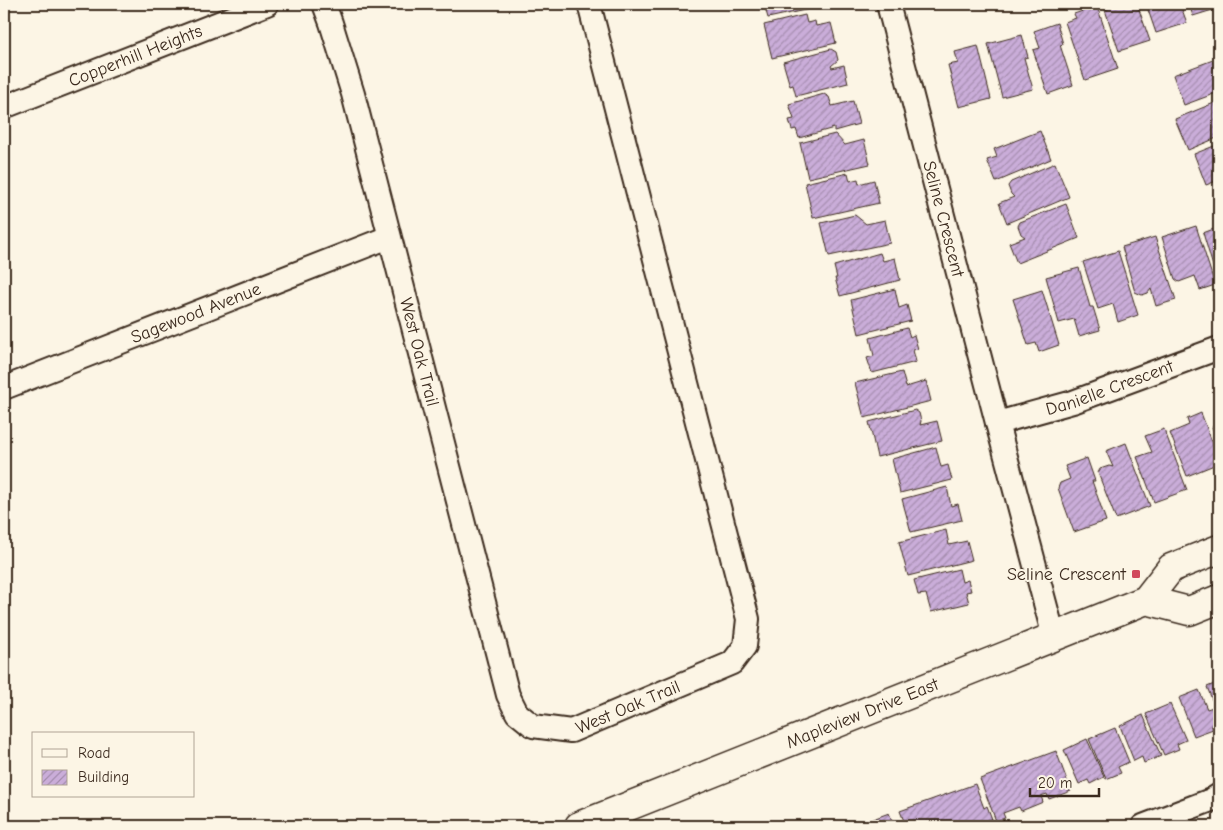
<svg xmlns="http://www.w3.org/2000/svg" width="1223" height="830" font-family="'Comic Neue',sans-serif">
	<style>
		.building { fill: url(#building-hatch); stroke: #3b2a1e }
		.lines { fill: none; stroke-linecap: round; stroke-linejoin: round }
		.minor-casing { stroke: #3b2a1e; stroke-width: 26 }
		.primary-casing { stroke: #3b2a1e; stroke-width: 31 }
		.minor { stroke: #fcf5e5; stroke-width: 22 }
		.primary { stroke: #fcf5e5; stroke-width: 28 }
		.poi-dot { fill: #d1495b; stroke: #fcf5e5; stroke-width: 2 }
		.labels { text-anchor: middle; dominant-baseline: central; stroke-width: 4; stroke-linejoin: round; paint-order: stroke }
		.street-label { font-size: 18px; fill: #3b2a1e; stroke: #fcf5e5 }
		.poi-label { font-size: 18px; fill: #3b2a1e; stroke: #fcf5e5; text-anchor: end }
	</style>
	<defs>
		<pattern id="building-hatch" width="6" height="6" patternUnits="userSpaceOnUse" patternTransform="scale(1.25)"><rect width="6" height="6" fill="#caadd9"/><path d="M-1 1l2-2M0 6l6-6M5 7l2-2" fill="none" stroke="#a58daf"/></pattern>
	</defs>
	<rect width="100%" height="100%" fill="#fcf5e5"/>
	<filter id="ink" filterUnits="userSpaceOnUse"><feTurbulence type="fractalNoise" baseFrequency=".02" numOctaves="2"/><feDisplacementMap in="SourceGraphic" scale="10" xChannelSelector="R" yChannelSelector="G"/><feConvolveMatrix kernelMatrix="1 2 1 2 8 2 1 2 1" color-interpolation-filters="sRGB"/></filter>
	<g filter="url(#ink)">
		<!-- building -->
		<path class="building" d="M764,4H828V5L768,18Z
			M1113,4H1137L1150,41L1119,51L1105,10L1114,6Z
			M1146,4H1180L1187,23L1156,33Z
			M1189,4H1219V8L1193,16Z
			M1097,6L1118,69L1085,80L1065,22L1076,18L1074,14Z
			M805,15L807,23L815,21L816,26L831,23L836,43L772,58L764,25Z
			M1057,23L1063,44L1060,45L1073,85L1048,94L1033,50L1040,48L1034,31Z
			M1022,35L1028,57L1024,58L1033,89L1002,97L988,44Z
			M978,46L991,99L959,107L948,65L958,63L955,52Z
			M831,49L836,52L838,60L831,66L832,68L844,65L848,83L796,96L793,85L790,86L783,62Z
			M1213,60L1216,69L1219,68V92L1184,105L1173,75Z
			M824,94L829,97L832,106L853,101L859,124L834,131V128L799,138L796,129L792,130L789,120L794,119L789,104Z
			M1219,101V137L1188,150L1175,119Z
			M1040,131L1051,159L996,182L987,160L997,157L994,149Z
			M835,134L845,145L864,140L870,164L808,178L800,143Z
			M1219,144V180L1206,185L1194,154Z
			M1055,163L1069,197L1007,223L999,203L1014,197L1011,194L1008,186L1011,182Z
			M848,173L850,181L858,179L859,184L874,180L879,203L813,218L805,183Z
			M1066,204L1079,238L1017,263L1009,243L1025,237L1021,234L1018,226L1020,222Z
			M855,215L866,224L885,220L890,243L829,256L821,223Z
			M1196,226L1215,285L1200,290L1195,276L1179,282L1175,279L1162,237Z
			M1219,227V282L1218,283L1203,233Z
			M1155,237L1176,300L1156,306L1151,289L1148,293L1142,295L1135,292L1122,247Z
			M1118,251L1138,315L1118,322L1113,304L1098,309L1083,262Z
			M880,253L883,261L895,258L900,280L840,296L835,278H837L834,266Z
			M1079,268L1090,307H1093L1100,330L1079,336L1074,319L1059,323L1046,277Z
			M895,289L899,308L907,305L911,321L859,334L851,300Z
			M1042,290L1059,345L1039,352L1036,343L1028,345L1013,299Z
			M907,328L910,337L914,335L918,349L913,350L916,362L872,373L867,358L874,356L870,338Z
			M902,372L906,387L926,381L931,401L864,418L855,383Z
			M915,410L919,413L921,421L920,425L937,421L942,441L877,457L869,422Z
			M1201,413L1219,460V463L1187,476L1170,433L1189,425L1187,419Z
			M1219,425V445L1212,427Z
			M1164,429L1187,490L1154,502L1137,457L1152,452L1145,436Z
			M1126,443L1150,506L1116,519L1098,473L1100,469L1109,466L1113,467L1106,451Z
			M936,447L941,467L948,465L952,480L900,493L892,459Z
			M1087,458L1095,481H1092L1106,521L1074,532L1058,488L1060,483L1070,479L1065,466Z
			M947,487L951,506L958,504L962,520L911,532L902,499Z
			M946,530L949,545L967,541L972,560L908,576L899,542Z
			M959,569L962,582L968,580L971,591L966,592L969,603L931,612L926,594L918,595L914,580Z
			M1219,682V717L1207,687Z
			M1199,690L1207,709L1213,707L1219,723L1211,725L1213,729L1194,736L1179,698Z
			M1170,704L1186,740L1177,744L1179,749L1164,755L1146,714Z
			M1143,715L1161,756L1144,763L1142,757L1134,761L1120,726Z
			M1115,728L1129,762L1118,767L1121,773L1106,779L1089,739Z
			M1087,739L1104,777L1090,784L1088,780L1079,784L1064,750Z
			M1056,751L1071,791L1049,799L1047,794L1041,796L1043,802L1021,811L1019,807L1003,813L1005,818L996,821L980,779Z
			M975,784L984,808L987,806L992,819L972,826H906L900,811Z
			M889,813L894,826H854Z"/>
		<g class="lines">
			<!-- minor casing -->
			<g class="minor-casing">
				<g id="minor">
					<path id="s1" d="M324,4L331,23L353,94L508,695L517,713L533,726L571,731L732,663L745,646L748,619L589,4"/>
					<path id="s2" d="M888,4L997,423L1054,637"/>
					<path id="s3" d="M4,107L267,4"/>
					<path id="s4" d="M4,388L389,237"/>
					<path id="s5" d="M997,423L1073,402L1219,348"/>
					<path d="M1143,826L1211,800L1219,795"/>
				</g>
			</g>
			<!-- primary casing -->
			<g class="primary-casing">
				<g id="primary">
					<path d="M1146,600L1189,611L1219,599"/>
					<path id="s6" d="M579,826L1146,600L1171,568L1219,549"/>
				</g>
			</g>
			<!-- minor -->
			<use href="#minor" class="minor"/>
			<!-- primary -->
			<use href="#primary" class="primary"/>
		</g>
	</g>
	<!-- markers -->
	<rect class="poi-dot" x="1131" y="569" width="10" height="10" rx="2.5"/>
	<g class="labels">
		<!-- street labels -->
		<g class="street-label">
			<text stroke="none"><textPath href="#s3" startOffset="141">Copperhill Heights</textPath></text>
			<text stroke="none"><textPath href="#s2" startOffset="222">Seline Crescent</textPath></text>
			<text stroke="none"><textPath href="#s4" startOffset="206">Sagewood Avenue</textPath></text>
			<text stroke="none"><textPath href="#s1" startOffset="361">West Oak Trail</textPath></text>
			<text stroke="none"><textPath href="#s5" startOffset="118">Danielle Crescent</textPath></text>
			<text stroke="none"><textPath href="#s1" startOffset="856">West Oak Trail</textPath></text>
			<text stroke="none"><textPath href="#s6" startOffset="305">Mapleview Drive East</textPath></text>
		</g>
		<!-- poi labels -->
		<g class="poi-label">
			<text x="1126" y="574">Seline Crescent</text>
		</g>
	</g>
	<!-- margin -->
	<rect width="1223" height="830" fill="none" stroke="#fcf5e5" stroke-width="20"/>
	<rect x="10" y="10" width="1203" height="810" fill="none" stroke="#3b2a1e" stroke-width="2" filter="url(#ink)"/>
	<!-- legend -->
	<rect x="32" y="732" width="162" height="65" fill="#fcf5e5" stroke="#afa495"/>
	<rect x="42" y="749" width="25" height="8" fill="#fcf5e5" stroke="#afa495"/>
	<text x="78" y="758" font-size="15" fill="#3b2a1e">Road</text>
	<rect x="42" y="770" width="25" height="15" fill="url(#building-hatch)" stroke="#afa495"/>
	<text x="78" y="782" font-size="15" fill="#3b2a1e">Building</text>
	<!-- scale -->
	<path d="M1030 788v8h69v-8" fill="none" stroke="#3b2a1e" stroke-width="2.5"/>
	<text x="1038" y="788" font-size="15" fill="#3b2a1e" stroke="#fcf5e5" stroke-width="4" paint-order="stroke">20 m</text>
</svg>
